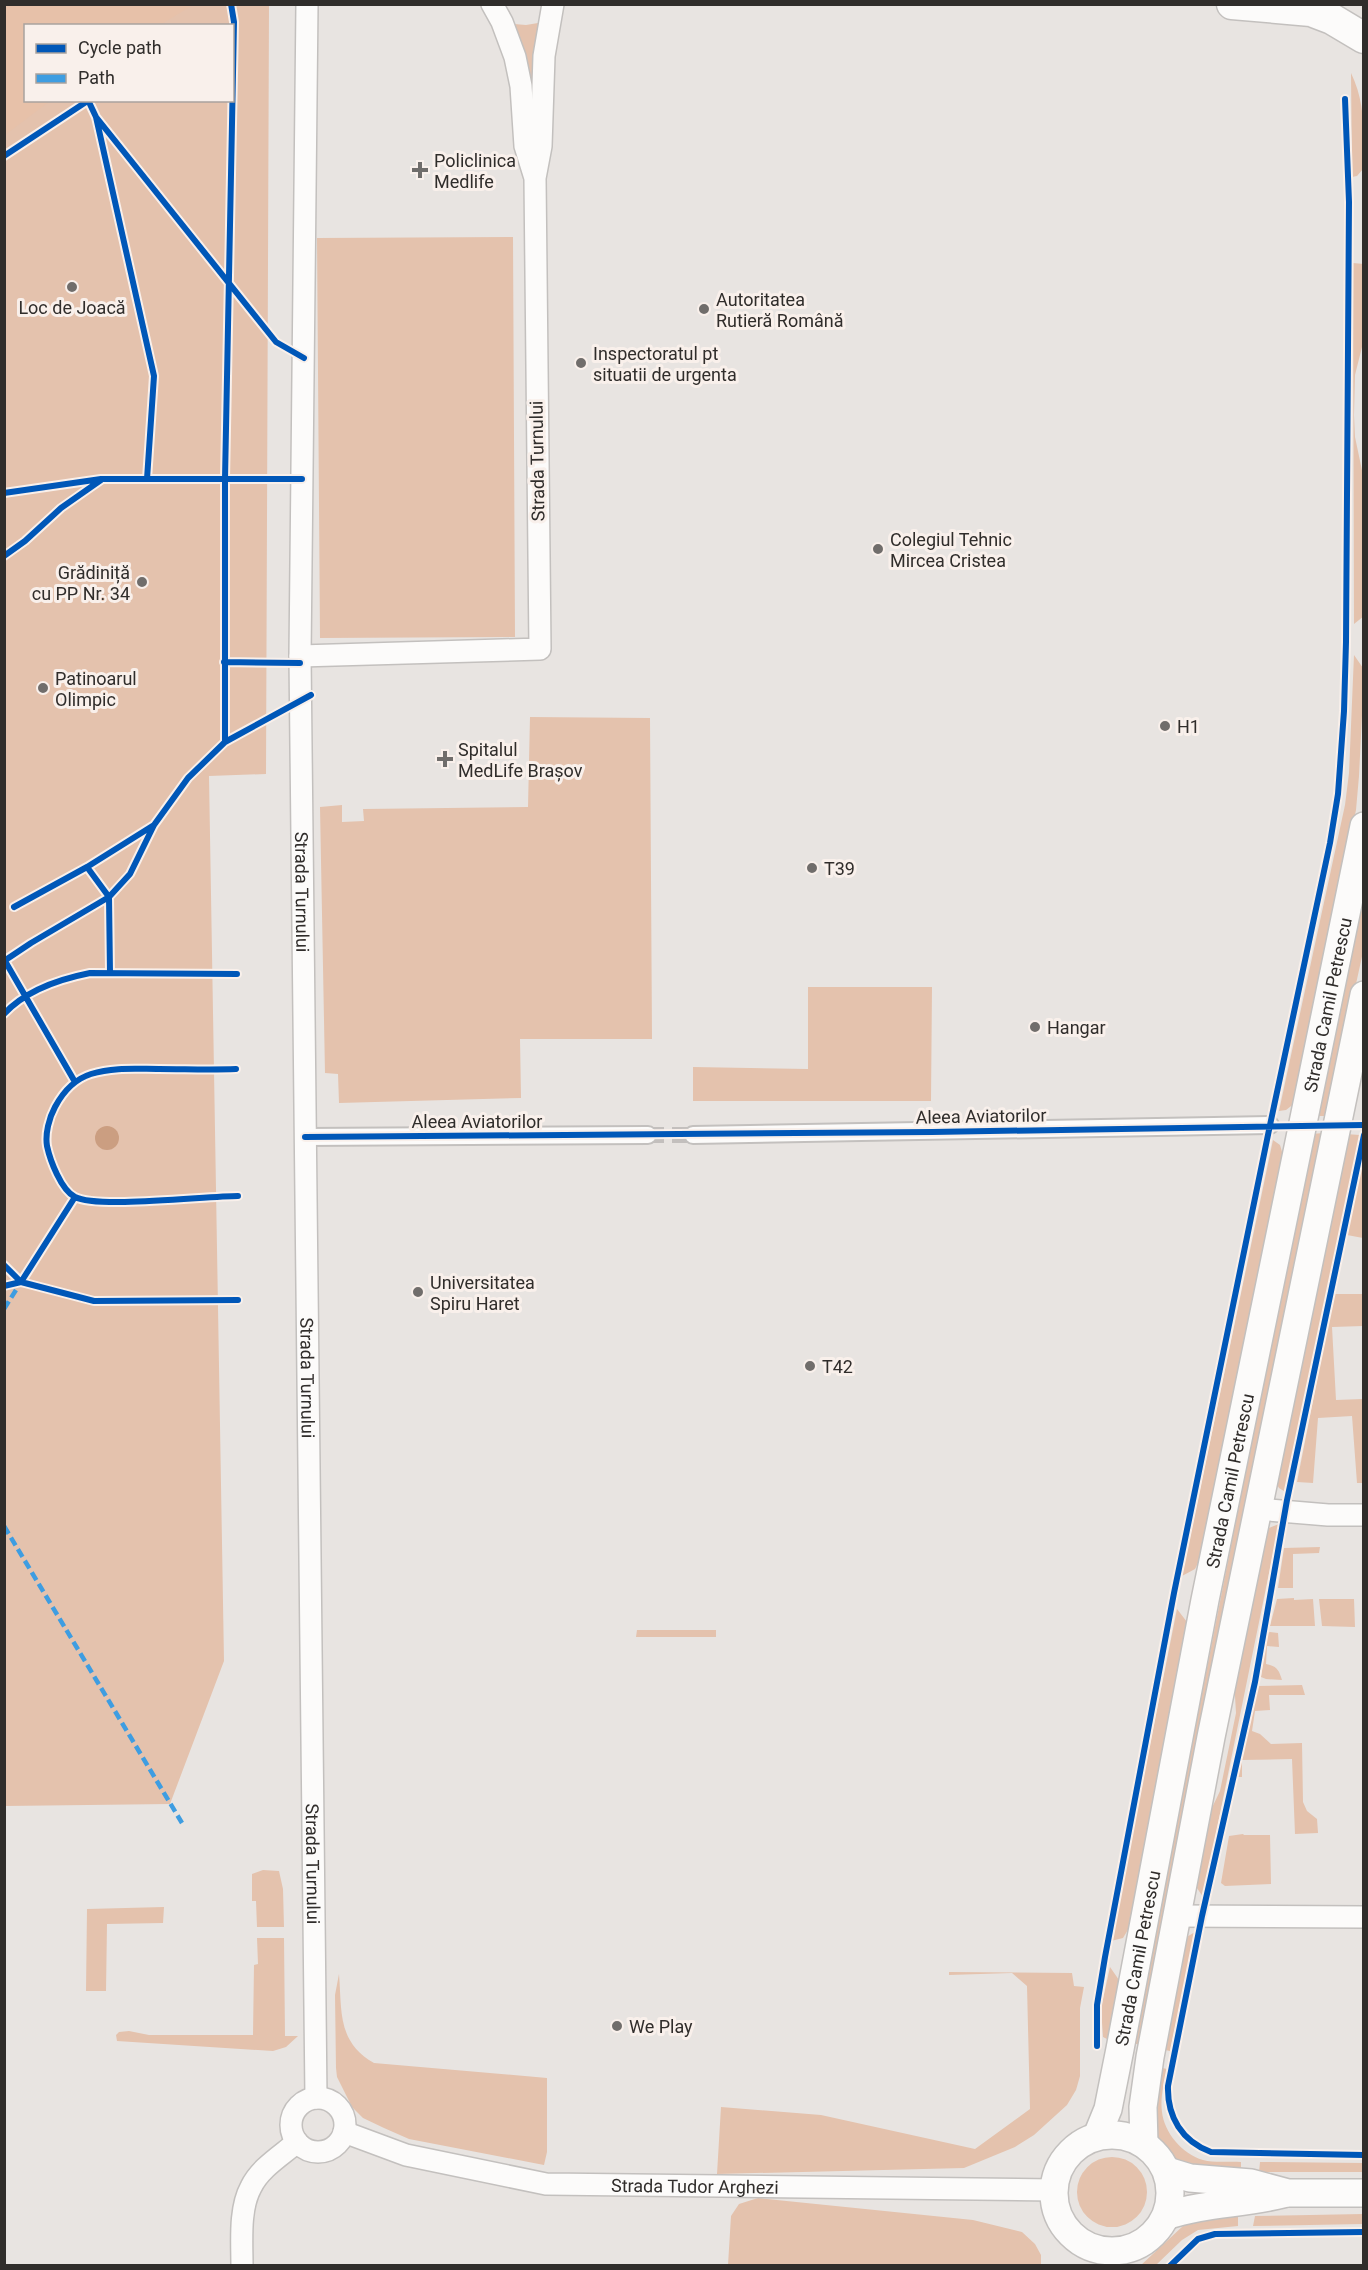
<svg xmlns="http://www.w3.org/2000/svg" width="1368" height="2270" font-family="Roboto,sans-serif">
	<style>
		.green { fill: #e4c2ad; fill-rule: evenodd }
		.forest { fill: #e7c1a9 }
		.water { fill: #cb9e81 }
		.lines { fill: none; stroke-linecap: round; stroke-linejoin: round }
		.pedestrian-tunnel { stroke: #c3bfbd; stroke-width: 16; stroke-dasharray: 16 8; stroke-linecap: butt }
		.pedestrian-casing { stroke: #c3c0be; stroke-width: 20 }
		.minor-casing { stroke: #c3c0be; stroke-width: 24 }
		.tertiary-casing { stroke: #c3c0be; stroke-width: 30 }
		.secondary-casing { stroke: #c3c0be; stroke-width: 33 }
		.pedestrian { stroke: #fcfbfa; stroke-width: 16 }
		.minor { stroke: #fcfbfa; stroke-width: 21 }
		.tertiary { stroke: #fcfbfa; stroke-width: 27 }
		.secondary { stroke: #fcfbfa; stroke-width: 30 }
		.quiet { stroke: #3e9de1; stroke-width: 4.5; stroke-dasharray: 9 4.5; stroke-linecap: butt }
		.cycleway-casing { stroke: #f9f0eb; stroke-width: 10 }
		.cycleway { stroke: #0057b8; stroke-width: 6 }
		.poi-dot { fill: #706d6b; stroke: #f9f0eb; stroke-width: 2 }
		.labels { text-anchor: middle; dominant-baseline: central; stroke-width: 6; stroke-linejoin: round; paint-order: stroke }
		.poi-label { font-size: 18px; fill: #302d2b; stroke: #f9f0eb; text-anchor: start }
		.street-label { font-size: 18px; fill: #302d2b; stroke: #f9f0eb }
	</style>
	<rect width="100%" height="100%" fill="#e8e4e1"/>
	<!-- green -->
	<path class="green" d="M5,5H269L266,774L209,776L224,1661L170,1804L5,1806ZM26,26H232V100H26Z
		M538,23L533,82H530L514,24L526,25Z
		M1351,73C1366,104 1364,135 1363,169L1357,176L1352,177Z
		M513,237L515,637L320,638L317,238Z
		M1353,263L1364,264L1363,343L1355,375L1354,415L1355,437L1364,480V616L1354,624Z
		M1354,655L1363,668L1364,675L1359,776L1356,810L1295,1103L1286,1110L1279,1111L1345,805L1349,773Z
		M530,717L650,718L652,1039H520L521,1098L339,1103L338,1074L325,1073L320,807L342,805V822L364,821L363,809L528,807Z
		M1363,884V952L1327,1116H1316Z
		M808,987H932L931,1101H693V1067L808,1069Z
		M1323,1133L1141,2044H1133L1312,1134Z
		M1345,1134L1360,1135L1287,1493L1279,1488L1275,1481Z
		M1273,1140L1280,1145L1283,1155L1200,1559L1195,1569L1182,1576Z
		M1363,1157V1238L1347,1235Z
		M1334,1294H1363V1326L1332,1327L1336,1400L1363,1399V1483H1357L1352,1416L1318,1418L1313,1483L1297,1482Z
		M1279,1524L1203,1897L1195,1885L1209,1814L1220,1791L1236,1713L1234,1679L1260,1537L1269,1528Z
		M1320,1547L1319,1553L1293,1554V1588H1278L1284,1548Z
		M1294,1598V1600L1313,1599L1315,1626H1270L1277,1599Z
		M1319,1599H1354L1355,1627L1322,1626Z
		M1177,1609L1187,1622V1630L1129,1928L1123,1938L1111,1941Z
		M637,1630H716V1637H636Z
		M1270,1632L1278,1633L1279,1647L1267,1646L1266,1664C1277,1666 1279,1670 1282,1680L1266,1679L1261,1677L1267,1633Z
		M1302,1685L1305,1695H1269L1270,1710L1255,1711L1252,1731L1260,1734L1271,1744L1302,1743L1303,1802L1307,1811L1317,1819L1318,1833L1295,1834L1292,1759L1242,1760V1777H1237L1257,1686Z
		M1243,1834L1244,1835H1270L1271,1884L1225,1886L1221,1883L1229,1836Z
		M263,1870L279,1871L283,1889L284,1927H257L256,1901H252V1874Z
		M164,1907L163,1923L107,1924L106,1991H86L87,1909Z
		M1195,1932L1170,2051L1160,2049L1180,1941Z
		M257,1938H284L285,2036H298L286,2047L273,2051L117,2041L116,2035L119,2032L129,2031L149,2035H253L254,1965L258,1964Z
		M1110,1967L1119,1980L1109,2040L1103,2037L1101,2008Z
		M949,1972L1072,1973L1074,1986L1084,1987L1080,2008V2076L1076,2090L1067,2105L1034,2135L1015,2147L964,2168L717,2174L721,2107L821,2115L975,2149L1030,2109L1027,1986L1012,1973L949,1975Z
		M339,1974C342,2011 337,2042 374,2063L547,2078V2152L544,2165L409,2139L384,2128L363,2118L352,2107L337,2077L336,2068L335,1995Z
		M1158,2067L1167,2069C1164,2083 1160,2098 1162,2112C1164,2132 1182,2154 1203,2160C1214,2163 1229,2161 1241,2162V2173C1228,2172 1212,2175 1199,2172C1174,2165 1153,2139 1152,2113C1151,2099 1156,2082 1158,2067Z
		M1077 2192a35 35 0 1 1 70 0a35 35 0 1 1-70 0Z
		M1260,2162L1363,2163V2172H1259Z
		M758,2198L973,2220L1022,2232L1035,2244L1041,2255V2265H728L731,2216L739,2204Z
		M1363,2214V2224L1253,2226L1255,2216Z
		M1238,2215V2226L1198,2230L1182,2240L1156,2265L1140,2266L1183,2226L1196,2219Z"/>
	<!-- forest -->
	<path class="forest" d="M5,4H193V5L160,25L26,26V100L50,101L5,135Z"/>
	<!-- water -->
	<path class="water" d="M95 1138a12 12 0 1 1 24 0a12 12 0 1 1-24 0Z"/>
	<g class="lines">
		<!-- pedestrian-tunnel -->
		<path class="pedestrian-tunnel" d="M648,1135H693"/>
		<!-- pedestrian casing -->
		<g class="pedestrian-casing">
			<path id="pedestrian" d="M693,1135L1270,1125
				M305,1137L648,1135"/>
		</g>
		<!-- minor casing -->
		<g class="minor-casing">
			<g id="minor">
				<path id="s1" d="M307,4L300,656L316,2098"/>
				<path d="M492,4L502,22L515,57L521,86L525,146L534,175"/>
				<path d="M300,656L540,649L535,178L541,146L544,56L553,4"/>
				<path d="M1257,1509L1328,1515H1364"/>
				<path d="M1177,1916L1364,1917"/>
				<circle cx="318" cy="2125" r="27"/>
				<path id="s2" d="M344,2132L406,2155L546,2184L1054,2190"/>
				<path d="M242,2266C242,2241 239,2209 251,2187C260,2168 282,2155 297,2142"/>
			</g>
		</g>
		<!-- tertiary casing -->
		<g class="tertiary-casing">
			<g id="tertiary">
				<circle cx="1112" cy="2193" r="58"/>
				<path id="s3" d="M1097,2136L1108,2109L1120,2049L1205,1600L1364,826"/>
				<path d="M1144,2144L1143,2107L1150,2057L1211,1737L1364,995"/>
				<path d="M1167,2171L1190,2178L1251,2183L1288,2193H1364"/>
				<path d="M1166,2216C1204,2203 1244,2204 1283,2194"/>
			</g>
		</g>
		<!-- secondary casing -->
		<g class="secondary-casing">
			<path id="secondary" d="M1232,4L1311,11L1332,19L1364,38"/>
		</g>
		<!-- pedestrian -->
		<use href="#pedestrian" class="pedestrian"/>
		<!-- minor -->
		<use href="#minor" class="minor"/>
		<!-- tertiary -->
		<use href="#tertiary" class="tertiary"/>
		<!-- secondary -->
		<use href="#secondary" class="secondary"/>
		<!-- quiet -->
		<path class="quiet" d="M4,1309L21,1282
			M4,1526L182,1823"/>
		<!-- cycleway casing -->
		<g class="cycleway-casing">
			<path id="cycleway" d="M88,100L96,117L276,342L304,358
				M96,117L154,376L147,479
				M4,156L89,100
				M4,493L101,479H302
				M4,556L25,541L61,508L101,480
				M224,662L300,663
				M225,742L311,695
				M87,867L109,897L110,973
				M14,907L87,867L154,825
				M4,961L31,943L109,897L130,874L154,825L188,778L225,742V479L234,22L231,4
				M5,961L75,1082
				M4,1014C25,991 60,979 90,973L237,974
				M236,1069C210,1070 185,1069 159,1069C136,1069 113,1067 91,1074C75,1079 63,1092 55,1107C49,1118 45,1134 47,1146C50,1160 61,1190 75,1197C98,1209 206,1196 238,1196
				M1364,1135L1287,1500L1255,1682L1202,1916L1168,2086C1167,2117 1182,2141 1211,2152L1364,2155
				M305,1137L932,1132L1364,1125
				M4,1265L21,1282L94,1301L238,1300
				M4,1286L21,1282L75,1197
				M1097,2046V2005L1105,1957L1174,1593L1270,1125L1330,843L1338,794L1344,711L1346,642L1349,202L1345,99
				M1170,2266L1198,2239L1215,2234L1364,2232"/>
		</g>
		<!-- cycleway -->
		<use href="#cycleway" class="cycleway"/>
	</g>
	<!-- markers -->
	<g class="poi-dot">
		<path d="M417 161h6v6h6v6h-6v6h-6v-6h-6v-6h6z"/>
		<circle cx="72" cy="287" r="6"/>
		<circle cx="704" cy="309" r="6"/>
		<circle cx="581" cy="363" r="6"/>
		<circle cx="878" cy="549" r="6"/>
		<circle cx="142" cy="582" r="6"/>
		<circle cx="43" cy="688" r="6"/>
		<circle cx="1165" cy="726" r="6"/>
		<path d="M442 750h6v6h6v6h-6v6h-6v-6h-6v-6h6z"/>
		<circle cx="812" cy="868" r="6"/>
		<circle cx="1035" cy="1027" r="6"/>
		<circle cx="418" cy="1292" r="6"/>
		<circle cx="810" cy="1366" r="6"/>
		<circle cx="617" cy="2026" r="6"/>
	</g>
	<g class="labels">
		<!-- poi labels -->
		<g class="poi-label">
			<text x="434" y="160">Policlinica<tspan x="434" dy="21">Medlife</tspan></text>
			<text x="716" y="299">Autoritatea<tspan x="716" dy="21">Rutieră Română</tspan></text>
			<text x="72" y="307" text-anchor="middle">Loc de Joacă</text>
			<text x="593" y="353">Inspectoratul pt<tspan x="593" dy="21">situatii de urgenta</tspan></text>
			<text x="890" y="539">Colegiul Tehnic<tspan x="890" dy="21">Mircea Cristea</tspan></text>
			<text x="130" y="572" text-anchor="end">Grădiniță<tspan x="130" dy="21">cu PP Nr. 34</tspan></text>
			<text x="55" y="678">Patinoarul<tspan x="55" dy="21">Olimpic</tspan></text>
			<text x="1177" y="726">H1</text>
			<text x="458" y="749">Spitalul<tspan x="458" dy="21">MedLife Brașov</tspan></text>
			<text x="824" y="868">T39</text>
			<text x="1047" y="1027">Hangar</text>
			<text x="430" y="1282">Universitatea<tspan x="430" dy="21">Spiru Haret</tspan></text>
			<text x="822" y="1366">T42</text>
			<text x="629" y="2026">We Play</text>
		</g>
		<!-- street labels -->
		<g class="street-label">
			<text transform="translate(537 461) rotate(-91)">Strada Turnului</text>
			<text stroke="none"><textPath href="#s1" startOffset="888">Strada Turnului</textPath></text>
			<text stroke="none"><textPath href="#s3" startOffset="1155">Strada Camil Petrescu</textPath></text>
			<text transform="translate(981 1116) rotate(-1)">Aleea Aviatorilor</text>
			<text x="477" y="1121">Aleea Aviatorilor</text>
			<text stroke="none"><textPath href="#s1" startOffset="1374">Strada Turnului</textPath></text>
			<text stroke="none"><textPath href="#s3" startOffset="669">Strada Camil Petrescu</textPath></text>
			<text stroke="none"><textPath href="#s1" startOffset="1860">Strada Turnului</textPath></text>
			<text stroke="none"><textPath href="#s3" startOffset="183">Strada Camil Petrescu</textPath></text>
			<text stroke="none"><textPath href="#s2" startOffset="358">Strada Tudor Arghezi</textPath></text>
		</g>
	</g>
	<!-- border -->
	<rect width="1368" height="2270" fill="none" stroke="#302d2b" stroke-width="12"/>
	<!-- legend -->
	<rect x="24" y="24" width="210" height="78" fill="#f9f0eb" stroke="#a9a29e" stroke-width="1.5"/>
	<rect x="36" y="44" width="30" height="9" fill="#0057b8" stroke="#a9a29e" stroke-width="1.5"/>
	<text x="78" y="54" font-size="18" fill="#302d2b">Cycle path</text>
	<rect x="36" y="74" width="30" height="9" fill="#3e9de1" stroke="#a9a29e" stroke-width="1.5"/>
	<text x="78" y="84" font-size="18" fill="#302d2b">Path</text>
</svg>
